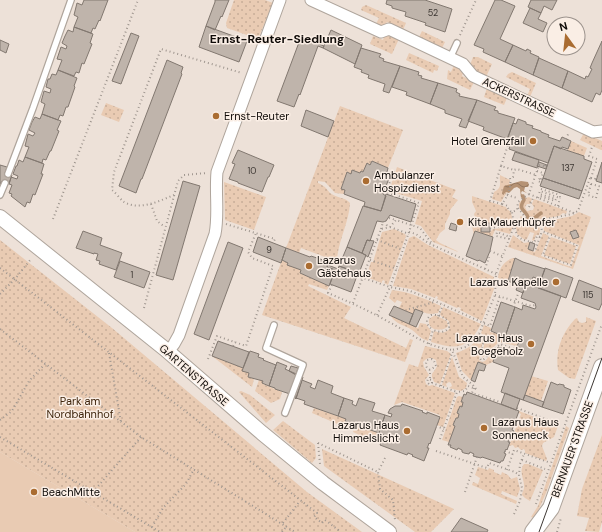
<svg xmlns="http://www.w3.org/2000/svg" width="602" height="532" font-family="'DM Sans',sans-serif">
	<style>
		.green { fill: url(#green-dots) }
		.pitch { fill: #e9cbb3 }
		.water { fill: url(#water-waves) }
		.lines { fill: none; stroke-linecap: round; stroke-linejoin: round }
		.stream { stroke: #b59274; stroke-width: 3.5 }
		.building { fill: #bfb4ab; stroke: #827870 }
		.service-casing { stroke: #afa59c; stroke-width: 8 }
		.minor-casing { stroke: #afa59c; stroke-width: 13 }
		.tertiary-casing { stroke: #afa59c; stroke-width: 16 }
		.secondary-casing { stroke: #afa59c; stroke-width: 18 }
		.path { stroke: #9f968f; stroke-width: 2; stroke-dasharray: 1 3; stroke-linecap: butt }
		.service { stroke: #fff; stroke-width: 5.5 }
		.minor { stroke: #fff; stroke-width: 11 }
		.tertiary { stroke: #fff; stroke-width: 14 }
		.secondary { stroke: #fff; stroke-width: 16 }
		.tram { stroke: #3d3733; stroke-width: 1 }
		.poi-dot { fill: #aa6c31; stroke: #faeee5; stroke-width: 1.5 }
		.labels { text-anchor: middle; dominant-baseline: central; stroke-width: 3; stroke-linejoin: round; paint-order: stroke }
		.number-label { font-size: 9px; fill: #3b3531 }
		.street-label { font-size: 11px; fill: #0f0b08; stroke: #faeee5 }
		.poi-label { font-size: 11px; fill: #0f0b08; stroke: #faeee5; text-anchor: start }
		.park-label { font-size: 11px; fill: #3e240b; stroke: #faeee5 }
		.neighbourhood-label { font-size: 12px; font-weight: bold; fill: #0f0b08; stroke: #faeee5 }
	</style>
	<defs>
		<pattern id="green-dots" width="8" height="8" patternUnits="userSpaceOnUse"><rect width="8" height="8" fill="#e9cbb3"/><path d="M2 2h.1M6 6h.1" fill="none" stroke="#c7ad98" stroke-width="1.8" stroke-linecap="round"/></pattern>
		<pattern id="water-waves" width="16" height="10" patternUnits="userSpaceOnUse"><rect width="16" height="10" fill="#b59274"/><path d="M0 5q4-4 8 0t8 0" fill="none" stroke="#92755d"/></pattern>
	</defs>
	<rect width="100%" height="100%" fill="#ede1d8"/>
	<!-- green -->
	<path class="green" d="M234,0H265L273,3L258,39L227,28L226,23Z
		M366,5L406,23L403,30L387,22L385,25L378,27L375,26L379,18L361,10L362,7Z
		M422,31L445,42L442,48L419,37Z
		M390,35L399,39L392,54L370,44L373,36L383,40L384,37Z
		M409,53L439,66L437,71L434,70L433,73L406,60Z
		M473,57H478L492,64L486,77L474,71L470,65Z
		M454,65L461,69L463,73L462,76L474,82L470,90L447,79L448,70L451,72Z
		M512,72L536,83L530,97L527,96L530,89L506,77L508,74Z
		M487,88L507,98L504,105L484,97Z
		M106,103L124,110L119,122L101,115Z
		M340,106L403,130L388,168L372,161L370,165L367,164L363,172L361,171L360,173L352,170L351,174L347,172L341,188L345,190L344,194L335,193L325,182L318,181V183C325,186 326,188 330,193C336,198 345,197 350,203C349,222 339,239 337,259L333,260L301,248L299,253L286,248Z
		M584,133L602,141V150H601L580,140Z
		M571,141L587,148L584,156L567,151Z
		M397,167L456,190L452,197L458,200L450,210V214L445,224V229L440,233L436,240L440,243L457,251L458,252L433,242L421,226L415,224L422,201L389,191Z
		M500,175L510,180L509,185H507V192L501,202L492,199L494,192C503,188 499,182 500,175Z
		M224,182L266,197L254,230L225,220Z
		M472,196L506,207L507,209L511,212L513,224L490,226V223H481V232H490L493,229L513,227L510,234L495,230L492,237L475,231L474,235L472,227L476,221L474,214L476,211L472,202Z
		M529,197L532,199L530,204H527L525,207L527,211L533,210L534,207L532,204L534,199L567,211L566,214L563,213L559,216L522,223L520,217L521,216L525,219L527,217L519,208V203L523,199Z
		M579,212L591,217L573,269L508,247L513,235L524,243L530,242L528,249L535,252L543,233L549,236L541,256L571,267L579,245L544,231L543,223L544,222L572,216Z
		M535,223L539,225L540,231L539,235H536L534,241L532,240L534,233L530,232L527,239L525,240L517,234L516,227Z
		M394,229L405,234L406,236L388,285L384,283L385,282L384,280L382,281V283L366,277L371,262H373L382,232Z
		M414,236L428,245L494,277V289L482,321L460,310L461,308L458,307L457,308L437,299L438,297L436,296L435,298L411,289L393,286L409,238Z
		M551,237L576,246L570,264L544,255Z
		M0,240L112,328L307,492L362,532H135L0,452Z
		M513,258H515L508,281L498,278C499,268 504,261 513,258Z
		M282,260L288,263L287,265L301,270L300,273L329,286L327,290L309,284L308,286L351,307L344,318L406,348L410,339L413,340L405,362L262,315Z
		M392,290C410,292 426,299 441,306L438,313C428,315 425,313 416,309L413,314L399,308L402,302L397,300L395,303L389,298Z
		M443,307L481,324C468,349 457,350 431,342L434,331C440,333 446,334 450,328L449,321L441,316L440,314Z
		M435,315L447,321L448,326L446,328C438,332 427,329 429,319Z
		M391,316L418,328L420,323L426,324L431,331L428,341C419,338 419,335 412,330C405,325 395,324 391,316Z
		M586,317L596,321L575,379L569,378L558,370C555,350 562,333 575,319L577,318L579,322L582,323L586,322Z
		M484,325L491,328L490,332L495,333L519,342L517,346L499,342L482,358L485,338L484,336L481,333Z
		M480,335L482,337L483,340L479,360L482,362L485,361L493,352L494,358L493,362L486,365L478,362L471,380L462,371L456,353C466,350 474,345 480,335Z
		M425,346L447,351L451,354L440,384L434,382C429,372 434,374 437,366L436,360C431,357 427,357 423,362L424,367L429,375L425,380L426,384L429,386L432,385L455,393L443,427L437,425L440,415L402,402L394,405L409,364L418,367Z
		M212,356L243,368V371L249,373L248,377L254,379L252,387Z
		M452,357L459,377L467,383L466,388L461,391L449,388L452,386L451,383L449,382L446,384L447,387L442,385Z
		M531,376L548,381L541,401L525,395Z
		M259,380L263,381V384L282,392L280,399L271,403L255,391Z
		M241,391L250,395L275,415L266,423L239,392Z
		M459,396L463,397L461,401L463,402L462,407L460,406L457,413L459,414L458,418H455L453,425L455,426L449,442L442,440L457,397Z
		M314,408L346,419L345,421L351,424L349,430L345,428L346,427L342,425V426L312,413Z
		M519,411L558,426L554,437L543,443L542,446L547,459L546,461L525,453V451L524,449L521,450L518,447L515,448L513,445L509,446L521,414L519,413Z
		M283,421L315,445L316,458L312,463L273,430Z
		M355,425L379,433L372,441L353,432Z
		M566,426L569,428L546,493L535,518L531,517L538,506Z
		M602,435V522L599,532L585,531L589,518L577,516L582,489Z
		M322,449L454,509L431,532H415L324,466Z
		M524,464H528L543,470L530,501L525,498L522,495C522,492 524,490 524,488C525,480 518,472 524,464Z
		M478,467L488,470L489,468L494,470V472L501,475L502,472L508,475L511,479L517,477L520,489L517,497L502,491L501,494L517,501L516,504L472,485L473,482L478,484L480,478L475,475Z"/>
	<!-- pitch -->
	<path class="pitch" d="M0,452L135,532H0Z"/>
	<!-- water -->
	<path class="water" d="M521,181L528,182L529,185L528,187H525L524,191L527,193L522,191L521,193L523,196L521,198L520,189L517,187L514,188L509,193L506,192L503,195L502,193L504,186Z"/>
	<g class="lines">
		<!-- stream -->
		<path class="stream" d="M523,196L524,200C517,211 527,210 528,218L533,219L541,213"/>
	</g>
	<!-- building -->
	<path class="building" d="M84,0H108L100,21L99,20L95,29L93,28L91,33L74,27L78,17L74,15L77,3L82,5Z
		M215,0H229L222,17L221,16L215,30L206,26L215,2Z
		M387,0H425L452,9L445,32L425,25L426,23L405,16L406,12L392,8V6L386,4Z
		M495,0H501L515,6L500,39L513,45L505,62L483,52L484,49L474,45Z
		M531,0H557L552,10L544,6L541,13L528,7Z
		M530,8L541,13L538,19L547,23L543,32L523,23Z
		M206,26L247,41L239,62L199,47Z
		M74,27L93,34L90,43L92,44L84,64L82,63L79,73L76,72L74,76L58,70L62,60L57,59L61,47L66,49L67,46L62,43L65,36L68,30L73,32Z
		M331,30L362,45L355,64L323,48Z
		M131,33L139,36L121,84L112,81Z
		M301,37L324,46L323,48L318,46L300,95L299,94L294,107L277,101Z
		M0,40L9,44L6,53L0,50Z
		M602,41V90L600,95L596,93L592,102L562,88L568,71L585,79L586,76L588,77L592,69L590,68L592,63Z
		M513,45L526,51L527,49L531,51L530,53L539,57L533,75L505,62Z
		M361,48L381,54L379,57L384,59L383,61L400,66L389,93L383,91L385,84L368,78L369,75L361,72L362,70L354,67Z
		M539,58L568,71L562,88L533,75Z
		M167,60L183,67L181,73L182,74L142,179H141L136,193L119,186Z
		M400,66L419,72L418,75L422,76L421,78L438,83L430,104L406,95L407,92L392,87Z
		M58,70L77,78L74,86L75,87L68,107H66L63,116L60,115L58,120L42,114L45,104L41,102L44,91L50,93L51,89L46,87L48,79H50L52,74L56,75Z
		M438,83L457,89L456,92L460,94L459,96L477,100L466,128L459,126L462,119L445,113V110L430,104Z
		M477,100L496,107L494,110L498,111V113L515,118L507,139L483,130L484,127L468,121Z
		M306,110L334,121L328,137L301,126Z
		M42,114L61,121L57,130L59,131L51,151H50L46,160L43,159L42,163L25,157L29,147L25,146L28,134L33,136L35,133L29,130L32,122L35,117L40,119Z
		M518,119L526,122V124L533,126L532,128L541,131V132L549,135L548,137L560,141L562,137L571,141L568,149L562,147L561,149L554,146L548,163L509,149L511,142L507,141L513,123L516,124Z
		M554,146L584,156V159L592,162L582,191L543,178Z
		M238,150L274,165L269,177H268L262,192L238,183V182L229,179L235,164L232,163Z
		M515,152L539,160L537,168L512,160Z
		M25,157L44,164L41,174H43L35,195L33,194L30,203L27,202L25,207L11,196L12,194L9,193L12,185L9,184L11,177L17,179L18,176L13,174L16,166H17L19,160L23,162Z
		M372,161L388,168L387,172L391,173L383,194L386,196L381,211L364,206L365,202L344,194L345,190L341,189L347,172L351,174L352,170L360,173L361,171L363,172L367,163L370,165Z
		M539,162L547,165L546,169L537,166Z
		M602,162V183L596,181Z
		M0,165L7,167L5,173L12,175L9,184L2,181L0,184Z
		M543,178L582,191L579,199L540,186Z
		M183,181L200,186L173,280L156,275Z
		M386,194L416,204L411,222L390,215L386,221L383,222L377,221L370,241L367,240L362,253L347,247L363,206L381,211Z
		M451,223L457,225L456,231L449,229Z
		M481,223H490V232H481Z
		M576,230L579,237L573,239L570,232Z
		M83,231L102,238L100,245L122,253L116,270L99,264L100,261L96,260L98,254L94,253V254L76,248Z
		M475,231L493,237L490,251L485,263L479,260L478,261L466,256Z
		M258,237L286,248L281,263L253,252Z
		M367,240L374,241L368,257L362,253Z
		M228,242L243,248L209,340L194,334Z
		M530,242L535,244L533,251L528,249Z
		M347,247L366,255L359,273L339,266Z
		M286,248L310,257L311,256L329,262L327,267L335,270L329,286L300,273L301,270L287,265L288,263L282,260Z
		M515,258L523,262L545,269L541,280L533,277L530,285L526,283L523,293L516,290L518,285L508,281Z
		M120,261L150,272L144,288L114,277Z
		M328,265L338,269L339,266L358,273L351,292L330,284L335,270L327,267Z
		M545,268L573,278L566,298L538,288Z
		M579,280L602,289V303L599,310L572,300Z
		M526,283L561,296L523,400L501,392L509,368L493,362L494,358L491,357L494,349L497,350L498,347L516,353L519,352L521,348L517,346L519,342L505,337L515,307L522,310L523,305L535,309L536,307L535,303L521,298Z
		M501,302L515,307L505,337L491,331Z
		M394,306L413,314L409,324L389,315Z
		M415,309L423,312L416,327L409,324Z
		M218,341L249,352L243,368L212,356Z
		M250,351L259,354L258,357L264,359L263,360L276,365L269,386L262,383L263,381L248,377L249,373L242,371Z
		M277,362L287,366L285,369L303,377L296,399L295,398L296,396L275,389V388L269,386Z
		M478,362L486,365L484,371L479,370L475,382L471,380Z
		M291,366L298,368L296,375L289,371Z
		M302,380L312,384L310,387L315,389L318,380L333,386L331,393L344,398L338,416L304,404L305,401L296,398Z
		M551,382L558,385L559,384L564,385V387L571,390L563,414L542,407Z
		M467,392L519,411L512,430L514,431L512,438L510,437L508,442H510L507,450L506,449L504,453L506,454L503,461H501L500,463L482,457L481,458L473,456L474,454L470,452L469,454L464,453L462,452V450L458,448L457,450L450,447L451,445H448L455,426L453,425L456,418H458L459,414L457,413L460,406L462,407L463,402H461L464,394L466,395Z
		M505,393L520,399L516,410L501,404Z
		M525,395L544,402L542,407L523,400Z
		M344,398L353,401L352,404L356,406L359,398L375,403L372,411L385,415L379,433L345,421L346,419L338,416Z
		M402,404L423,411L422,412L427,414V412L440,417L430,444L429,443L428,446L427,448H429L424,461L412,456L413,455L408,453L407,455L380,445L384,435L379,433L385,415L391,417L392,414L388,413L390,409L395,406H401Z
		M461,518L488,530L487,532H451Z"/>
	<g class="lines">
		<!-- service casing -->
		<g class="service-casing">
			<path id="service" d="M450,58L457,43
				M8,174L33,108L71,0
				M0,195L5,183
				M274,325L266,348L303,365L285,413"/>
		</g>
		<!-- minor casing -->
		<g class="minor-casing">
			<path id="minor" d="M311,0L381,32L389,29L463,64L473,76L593,132L602,131
				M168,352L174,344L179,335L215,234C219,214 215,193 217,172L280,0"/>
		</g>
		<!-- tertiary casing -->
		<g class="tertiary-casing">
			<path id="tertiary" d="M0,217L165,349L262,433L323,483L389,532"/>
		</g>
		<!-- secondary casing -->
		<g class="secondary-casing">
			<path id="secondary" d="M533,532L551,508L602,367"/>
		</g>
		<!-- path -->
		<path class="path" d="M460,35L476,0
			M566,139L569,132
			M509,142L501,166L514,170
			M538,164L539,165L529,194L574,213
			M539,165L547,167
			M501,166L490,201L502,204
			M545,166L546,162
			M537,171L543,173L540,182L538,181L540,178
			M591,178L597,159L589,156L592,147
			M591,178L595,179L596,176H597
			M591,184L588,195L596,198L599,186
			M591,184L602,187
			M541,189L560,195
			M529,194L518,202L517,210L512,212L510,211L508,208V206L502,204C507,197 512,187 510,178L513,177L514,170L517,169L536,175
			M174,195C159,201 140,211 124,202C120,199 116,193 112,190L114,172L161,49L242,73
			M507,195L517,198
			M538,198L539,196L555,201L556,199L539,194L540,191L560,198V193
			M151,204L157,221L165,227
			M558,206L560,198
			M529,207L534,196
			M518,208L526,218
			M389,218L396,220
			M53,219L138,0
			M385,221L388,228
			M540,221L542,231L577,245L571,265L543,255L550,235
			M226,224L275,239L273,243
			M390,227L409,234
			M490,228L514,225L512,212
			M515,228C518,241 523,239 534,243L537,236L540,237
			M381,229L383,222
			M409,232L416,234L428,243L496,274
			M377,240L403,250
			M533,250L535,251L542,231
			M490,251L502,256
			M370,260L397,269
			M0,268L317,513L314,517L322,523L325,520L341,532
			M485,269L489,257
			M357,276L390,287L410,291L428,298L490,326L500,296
			M496,280L513,286
			M332,285L328,293C349,302 368,310 387,321C411,333 424,346 452,350
			M0,294L15,279L31,259
			M495,295L531,306L535,305
			M353,303L381,229L390,227L396,220L420,228L433,245
			M513,307L518,294
			M144,308L178,181L184,175L207,173
			M409,309L435,302
			M377,315L390,287L419,203L386,192L394,171
			M438,316L443,305
			M0,329L141,437L295,532
			M479,334L482,335L484,339L480,358L481,360H483L500,344L517,350L518,352
			M429,344L433,330C439,332 445,334 449,327C449,318 439,314 431,315C424,320 427,326 433,330
			M233,346L235,342
			M109,353L121,422
			M208,359L217,336L246,346L273,266L252,258L248,252L256,233
			M430,378V370C426,368 425,365 427,360L432,359L434,361L436,366L430,370
			M432,383V380L428,379L427,382L429,384L432,383L457,392
			M441,386L452,353
			M474,388L472,393L500,402L499,404
			M476,389L473,385L463,377L452,350L466,347L475,339L479,334L495,295L496,274L509,239L496,236L497,232L510,237L514,225L572,214L578,211L590,178L587,176
			M517,408L561,425
			M0,420L12,411L29,381L45,364
			M436,426L444,429
			M0,437L160,532
			M440,439L457,392L465,391L468,386L476,389
			M318,443L378,472
			M318,443L320,464
			M436,451L487,468L489,463L515,472L519,475
			M505,451L513,454
			M385,458L378,472L380,489L393,500L395,520
			M522,460L545,469
			M507,470L514,450L548,462
			M93,492L141,437
			M465,492L477,457
			M536,504L602,324
			M514,514L520,501L522,488L519,475L520,464L524,454
			M283,523L300,501
			M152,527L163,508L186,484L194,469
			M282,532L287,526
			M557,532L561,518"/>
		<!-- service -->
		<use href="#service" class="service"/>
		<!-- minor -->
		<use href="#minor" class="minor"/>
		<!-- tertiary -->
		<use href="#tertiary" class="tertiary"/>
		<!-- secondary -->
		<use href="#secondary" class="secondary"/>
		<!-- tram -->
		<path class="tram" d="M539,532L602,358"/>
	</g>
	<!-- markers -->
	<g class="poi-dot">
		<circle cx="216" cy="116" r="4"/>
		<circle cx="533" cy="141" r="4"/>
		<circle cx="366" cy="181" r="4"/>
		<circle cx="460" cy="222" r="4"/>
		<circle cx="309" cy="266" r="4"/>
		<circle cx="556" cy="282" r="4"/>
		<circle cx="531" cy="344" r="4"/>
		<circle cx="484" cy="428" r="4"/>
		<circle cx="407" cy="431" r="4"/>
		<circle cx="34" cy="492" r="4"/>
	</g>
	<g class="labels">
		<!-- number labels -->
		<g class="number-label">
			<text x="433" y="13">52</text>
			<text x="568" y="168">137</text>
			<text x="252" y="171">10</text>
			<text x="269" y="250">9</text>
			<text x="132" y="275">1</text>
			<text x="588" y="295">115</text>
		</g>
		<!-- street labels -->
		<g class="street-label">
			<text transform="translate(519 97) rotate(25)">ACKERSTRASSE</text>
			<text transform="translate(194 375) rotate(41)">GARTENSTRASSE</text>
			<text transform="translate(572 449) rotate(-70)">BERNAUER STRASSE</text>
		</g>
		<!-- poi labels -->
		<g class="poi-label">
			<text x="224" y="116">Ernst-Reuter</text>
			<text x="525" y="141" text-anchor="end">Hotel Grenzfall</text>
			<text x="374" y="175">Ambulanzer<tspan x="374" dy="13">Hospizdienst</tspan></text>
			<text x="468" y="222">Kita Mauerhüpfer</text>
			<text x="317" y="260">Lazarus<tspan x="317" dy="13">Gästehaus</tspan></text>
			<text x="548" y="282" text-anchor="end">Lazarus Kapelle</text>
			<text x="523" y="338" text-anchor="end">Lazarus Haus<tspan x="523" dy="13">Boegeholz</tspan></text>
			<text x="492" y="422">Lazarus Haus<tspan x="492" dy="13">Sonneneck</tspan></text>
			<text x="399" y="425" text-anchor="end">Lazarus Haus<tspan x="399" dy="13">Himmelslicht</tspan></text>
			<text x="42" y="492">BeachMitte</text>
		</g>
		<!-- park labels -->
		<g class="park-label">
			<text x="80" y="401">Park am<tspan x="80" dy="13">Nordbahnhof</tspan></text>
		</g>
		<!-- neighbourhood labels -->
		<g class="neighbourhood-label">
			<text x="277" y="39">Ernst-Reuter-Siedlung</text>
		</g>
	</g>
	<!-- north arrow -->
	<g transform="translate(566 36) rotate(345)"><circle r="19" fill="#faeee5" stroke="#9c938d"/>
	<path d="M0-3L7 15L0 10L-7 15Z" fill="#aa6c31"/>
	<text y="-6" font-size="11" font-weight="bold" text-anchor="middle" fill="#0f0b08">N</text>
	</g>
</svg>
